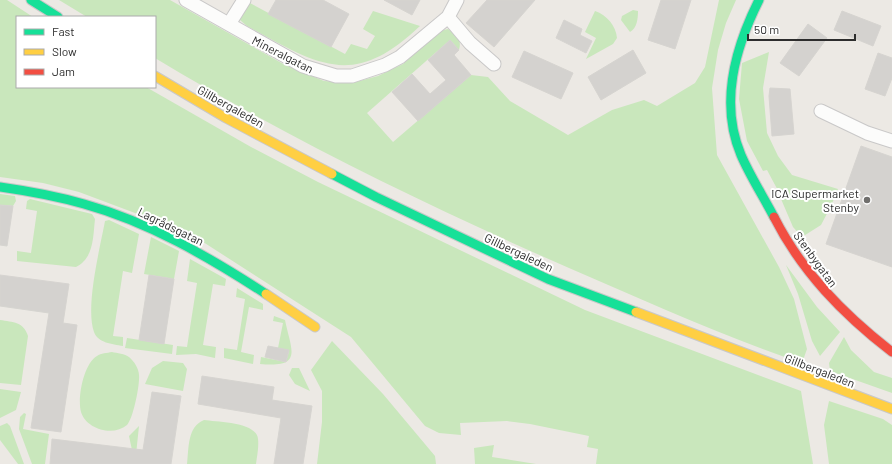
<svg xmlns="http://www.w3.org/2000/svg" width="892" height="464" font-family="Barlow,sans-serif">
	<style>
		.green { fill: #c9e7bc }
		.building { fill: #d4d2cf; stroke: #d6d4d0 }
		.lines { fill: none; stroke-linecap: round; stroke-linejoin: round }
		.street-casing { stroke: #c9c8c8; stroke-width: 15 }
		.fast-casing { stroke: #c9c8c8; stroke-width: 11 }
		.slow-casing { stroke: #c9c8c8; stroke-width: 11 }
		.jam-casing { stroke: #c9c8c8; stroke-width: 11 }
		.street { stroke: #fcfcfb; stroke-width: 13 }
		.fast { stroke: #16e098; stroke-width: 9 }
		.slow { stroke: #ffcf43; stroke-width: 9 }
		.jam { stroke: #f24e42; stroke-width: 9 }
		.poi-dot { fill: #706f6d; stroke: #fff; stroke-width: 1.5 }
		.labels { text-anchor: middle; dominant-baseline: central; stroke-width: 4; stroke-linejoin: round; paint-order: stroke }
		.street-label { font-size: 12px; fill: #2d2d2d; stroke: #fff }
		.poi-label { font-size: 12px; fill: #2d2d2d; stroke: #fff; text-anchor: end }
	</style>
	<rect width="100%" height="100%" fill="#ece9e4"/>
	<!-- green -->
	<path class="green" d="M0,0H7L33,17H17V87H146L251,147L318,182L585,310L801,391L813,464H596L598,449L587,447L589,436L530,424L507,421L460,423L461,435L439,433L425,426L351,337L200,240L151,219L79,192L43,183L0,177Z
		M59,0H170L285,65L324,81L352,83L378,76L403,64L440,31L448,29C457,35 462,39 459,50L450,40L367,113L393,142L471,75L488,77L510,101L568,135L612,110L644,100L657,106L695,83L705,67L719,0H736L726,23L718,50L712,88L717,155L779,267L794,299L807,349L802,363C722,336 646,301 569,268C427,206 288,138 155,58V17H87Z
		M248,2L345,54L351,44L367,49L375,36L363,29L373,11L420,26C353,90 318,65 247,26L240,20L241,11Z
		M633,10L638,11C638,19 637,28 630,32L621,20L622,16Z
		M595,11C607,15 616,26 617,38L613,44L586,59L596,38L585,32Z
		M769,52L763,88L767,133L778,156L792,175L838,189L831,206L821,225L802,237L793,227L781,199L782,198L767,170L763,171L747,141L739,99L742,63Z
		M0,194L15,196L16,201L13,206L0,205Z
		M30,199L92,214L95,219C93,237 94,258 76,267L17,261V251L31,253L37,211L26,209L27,201Z
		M109,220L139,234L132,273L123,271L113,336L123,337V346C112,344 98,343 94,332C85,307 100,248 105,221Z
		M151,237L179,251L174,279L144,274Z
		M190,259L226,279L225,286L213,284L203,345L216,347L215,358L196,354L176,355L177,346L187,347L197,283L187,281Z
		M786,265L817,307L840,332L820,356L812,341L798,294Z
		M237,288L263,304V310L249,307L241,352L254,355L253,364L224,358V348L237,350L245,299L236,297Z
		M274,316L285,320C291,350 304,368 260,364L261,357L286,362L289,351L278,348L283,323L273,321Z
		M0,320C13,322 24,322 28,336L21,385L0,383Z
		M844,337L851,350L874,372L892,378V393L830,371L829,363Z
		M127,338L173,345L172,354L125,348Z
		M332,341L383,394L435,456L436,464H317L322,422V391L311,370Z
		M112,352C117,353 125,354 129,357C134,361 139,369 139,375C140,385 133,419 127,425C113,437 86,429 81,412C77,398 84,363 97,356C101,353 107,353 112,352Z
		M163,361L183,363L187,369L183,391L145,384L152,368Z
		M292,368H299L310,391L295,384L289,375Z
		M0,389L21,392L16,410L0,418Z
		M829,401L883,419L892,425V464H829L824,425Z
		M24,413L26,414L23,429L49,434L45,464H32L19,429L20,417Z
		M204,420C217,422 257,422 258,439C259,447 257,456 256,464H187C189,448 187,427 204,420Z
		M7,423L10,426L24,464H18L0,440V426Z
		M139,426L135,464L129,436Z
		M494,445L492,457L536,464H475L474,448Z"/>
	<!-- building -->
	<path class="building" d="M276,0H323L349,14L331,47L268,14Z
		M384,0H420L412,15Z
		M487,0H535L494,47L466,23Z
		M661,0H691L675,49L648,40Z
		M842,11L881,26L873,46L834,30Z
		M564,20L582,29L580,35L592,41L586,53L556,38Z
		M808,24L827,38L799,76L780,63Z
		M450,40L459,50L454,55L471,75L418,121L392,92L412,74L430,94L446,80L428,60Z
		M633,50L646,73L601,100L588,77Z
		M524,51L573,73L561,99L512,77Z
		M878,53L892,58V78L885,96L865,89Z
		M770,88L790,89L794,134L772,136L769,96Z
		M861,146L892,157V267L826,244Z
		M0,205L13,206L7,246L0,245Z
		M0,275L69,284L63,323L77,325L61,432L31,428L49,313L0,306Z
		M149,275L174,279L164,344L139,340Z
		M268,346L289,350L286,362L265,357Z
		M202,376L274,387L272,400L312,406L303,464H274L281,418L198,404Z
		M152,392L181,396L171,464H50L52,439L143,450Z"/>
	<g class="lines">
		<!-- street casing -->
		<g class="street-casing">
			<path id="street" d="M186,0L303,66L336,76H352L385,65L400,57L448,17L457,0
				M448,17L470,43L494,64
				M229,24L244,0
				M821,111L867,133L892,141"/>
		</g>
		<!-- fast casing -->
		<g class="fast-casing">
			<path id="fast" d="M31,0L58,17
				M759,0C735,48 719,103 741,155C750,176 763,196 774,217
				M332,174L376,197L548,279L636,312
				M0,187C28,191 56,196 84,204C149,222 209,257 266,294"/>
		</g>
		<!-- slow casing -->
		<g class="slow-casing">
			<path id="slow" d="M155,76L226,118L332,174
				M266,294L315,327
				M636,312L892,409"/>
		</g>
		<!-- jam casing -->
		<g class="jam-casing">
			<path id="jam" d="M774,217C802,272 843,314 892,352"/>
		</g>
		<!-- street -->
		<use href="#street" class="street"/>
		<!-- fast -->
		<use href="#fast" class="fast"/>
		<!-- slow -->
		<use href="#slow" class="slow"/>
		<!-- jam -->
		<use href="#jam" class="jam"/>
	</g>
	<!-- markers -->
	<circle class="poi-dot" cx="867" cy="200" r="4"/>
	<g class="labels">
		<!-- street labels -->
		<g class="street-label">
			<text transform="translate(283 54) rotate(27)">Mineralgatan</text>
			<text transform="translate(231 106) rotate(29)">Gillbergaleden</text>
			<text transform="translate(171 226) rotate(26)">Lagrådsgatan</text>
			<text transform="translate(519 252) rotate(25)">Gillbergaleden</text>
			<text transform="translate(816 259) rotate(54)">Stenbygatan</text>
			<text transform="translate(820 370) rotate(21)">Gillbergaleden</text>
		</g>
		<!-- poi labels -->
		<g class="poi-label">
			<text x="859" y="193">ICA Supermarket<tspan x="859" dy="14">Stenby</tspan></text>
		</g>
	</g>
	<!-- legend -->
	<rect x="16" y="16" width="140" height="72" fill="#ffffff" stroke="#ababab"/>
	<rect x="24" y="29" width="20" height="6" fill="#16e098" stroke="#ababab"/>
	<text x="52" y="36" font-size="12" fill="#2d2d2d">Fast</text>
	<rect x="24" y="49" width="20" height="6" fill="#ffcf43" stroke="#ababab"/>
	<text x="52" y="56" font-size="12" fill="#2d2d2d">Slow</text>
	<rect x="24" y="69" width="20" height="6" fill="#f24e42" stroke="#ababab"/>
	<text x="52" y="76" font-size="12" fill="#2d2d2d">Jam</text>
	<!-- scale -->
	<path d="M748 34v6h107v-6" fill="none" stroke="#2d2d2d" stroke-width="2"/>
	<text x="754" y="34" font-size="12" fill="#2d2d2d" stroke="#ffffff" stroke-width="3" paint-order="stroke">50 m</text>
</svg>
